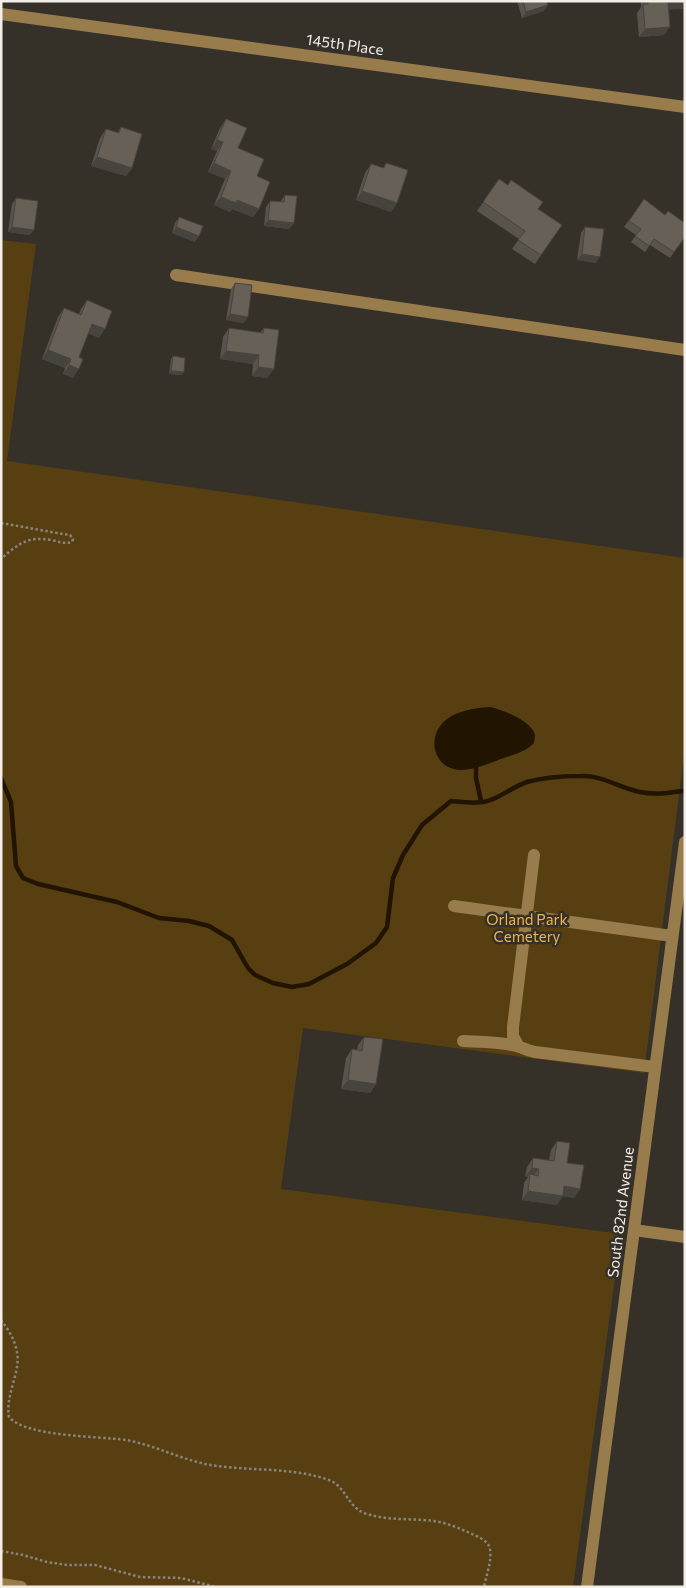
<svg xmlns="http://www.w3.org/2000/svg" width="686" height="1588" font-family="Commissioner,sans-serif">
	<style>
		.green { fill: #583f11 }
		.water { fill: #211400 }
		.lines { fill: none; stroke-linecap: round; stroke-linejoin: round }
		.stream { stroke: #211400; stroke-width: 4.5 }
		.path { stroke: #89847d; stroke-width: 2.5; stroke-dasharray: 2.5 2.5; stroke-linecap: butt }
		.minor { stroke: #997c4c; stroke-width: 12 }
		.wall { fill: #58534b }
		.shaded-wall { fill: #47433d }
		.building { fill: #666057; stroke: #47433d }
		.labels { text-anchor: middle; dominant-baseline: central; stroke-width: 5; stroke-linejoin: round; paint-order: stroke }
		.street-label { font-size: 15px; fill: #f2efe9; stroke: #353028 }
		.park-label { font-size: 15px; fill: #efb650; stroke: #353028 }
	</style>
	<rect width="100%" height="100%" fill="#353028"/>
	<!-- green -->
	<path class="green" d="M1,240L36,244L7,461L685,558V747L644,1073L303,1028L281,1189L621,1234L573,1587H1Z"/>
	<!-- water -->
	<path class="water" d="M490,707C503,710 532,721 535,735C535,736 534,742 534,743C523,754 510,755 496,761C484,765 473,770 460,770C436,769 427,742 441,725C452,711 474,708 490,707Z"/>
	<g class="lines">
		<!-- stream -->
		<path class="stream" d="M476,763V778L481,801
			M1,778L11,802L16,866L23,878L38,884L117,902L159,918L189,921L209,926L232,940L248,968L255,975L273,983L292,987L309,984L347,964L376,943L387,927L393,878L403,855L422,825L451,801C463,802 481,805 493,799C505,794 515,786 527,782C545,777 563,776 581,776C602,775 620,788 640,792C655,795 668,793 683,791"/>
		<!-- path -->
		<path class="path" d="M1,523L63,534L70,535L73,539L72,542C64,544 59,542 52,540C28,536 19,543 1,559
			M1,1320C8,1329 15,1340 17,1352C21,1372 5,1395 9,1417C26,1437 98,1436 126,1440C154,1445 178,1458 205,1464C246,1472 289,1466 329,1480C346,1486 348,1509 367,1514C389,1521 412,1518 434,1521C447,1523 459,1528 470,1533C478,1537 488,1540 490,1549C492,1561 486,1576 484,1587
			M1,1551L23,1555L47,1562L67,1565H95L140,1577L181,1578L216,1587"/>
		<!-- minor -->
		<path class="minor" d="M1,14L685,107
			M176,275L685,350
			M454,906L672,936
			M463,1041C479,1042 505,1042 520,1047C525,1049 529,1051 535,1052L655,1067
			M519,1047L513,1036V1027L534,855
			M634,1230L685,1237
			M1,1584L21,1587
			M587,1587L685,842"/>
	</g>
	<!-- wall -->
	<path class="wall" d="M517,1H546L544,11L522,18Z
		M641,1H685L669,10L664,35L639,37L637,13L641,7Z
		M226,119L238,148L257,176L259,209L253,217L232,209L230,212L214,205L225,179L208,172L217,151L211,149L220,128Z
		M121,127L132,168L126,176L91,166L100,138L106,129L117,133Z
		M386,163L397,203L391,212L356,200L365,173L371,164L383,168Z
		M499,179L538,209L562,225L535,264L512,249L519,239L477,211Z
		M285,195L294,223L289,229L264,226L266,207L270,201L280,202Z
		M16,198L30,235L8,232L12,204Z
		M644,199L685,237L670,258L650,245L645,252L631,242L636,235L624,227Z
		M179,217L195,242L172,233L175,223Z
		M585,227L596,263L577,260L581,233Z
		M235,283L244,323L226,320L231,289Z
		M87,300L99,338L88,333L79,357L73,378L63,374L65,368L42,359L58,317L64,308L79,314L81,309Z
		M229,328L260,333L264,328L274,369L267,378L252,376L253,364L220,359L223,337Z
		M173,356L184,372L181,375L169,374L171,359Z
		M364,1037L376,1084L370,1093L341,1089L346,1058L352,1049L357,1050L358,1045Z
		M557,1141L580,1189L574,1198L563,1196L557,1205L522,1200L524,1183L528,1177H525L527,1167L533,1158L549,1160L551,1150Z"/>
	<!-- shaded-wall -->
	<path class="shaded-wall" d="M668,1H685V9L662,10Z
		M548,5L544,11L522,18L526,12Z
		M670,27L664,35L639,37L645,29Z
		M217,140L223,142L217,151L211,149Z
		M97,157L132,168L126,176L91,166Z
		M214,163L231,171L225,179L208,172Z
		M362,191L397,203L391,212L356,200Z
		M221,197L237,200L259,209L253,217L232,209L230,212L214,205Z
		M268,220L294,223L289,229L264,226Z
		M12,227L34,230L30,235L8,232Z
		M176,227L199,236L195,242L172,233Z
		M582,254L600,257L596,263L577,260Z
		M230,314L248,317L244,323L226,320Z
		M92,324L105,329L99,338L86,332Z
		M48,350L71,359L65,368L42,359Z
		M226,351L259,355L253,364L220,359Z
		M69,365L79,369L73,378L63,374Z
		M258,367L274,369L267,378L252,376Z
		M171,371L184,372L181,375L169,374Z
		M348,1080L376,1084L370,1093L341,1089Z
		M532,1168L539,1169L532,1178L530,1174L528,1177H525Z
		M564,1186L580,1189L574,1198L558,1195Z
		M528,1191L563,1196L557,1205L522,1200Z"/>
	<!-- building -->
	<path class="building" d="M523,1H546L548,5L526,12Z
		M648,1H671H668L670,27L645,29L643,4H648Z
		M226,119L247,128L238,148L264,159L257,176L270,182L259,209L237,200L236,203L221,197L231,171L214,163L223,142L217,140Z
		M121,127L142,134L132,168L97,157L106,129L119,133Z
		M386,163L408,170L397,203L362,191L371,164L384,168Z
		M499,179L508,185L511,180L543,202L538,209L562,225L541,255L518,240L525,231L483,202Z
		M285,195L297,196L294,223L268,220L270,201L284,202Z
		M16,198L38,201L34,230L12,227Z
		M644,199L665,215L668,211L685,223V237L674,252L654,239L649,246L635,236L641,229L629,221Z
		M179,217L203,226L199,236L176,227Z
		M585,227L604,229L600,257L582,254Z
		M235,283L252,285L248,317L230,314Z
		M87,300L112,311L105,329L92,324L79,357L83,359L79,369L69,365L71,359L48,350L64,308L81,315Z
		M229,328L263,333L264,328L279,330L274,369L258,367L259,355L226,351Z
		M173,356L185,358L184,372L171,371Z
		M364,1037L383,1039L376,1084L348,1080L352,1049L362,1051Z
		M557,1141L570,1143L567,1163L584,1165L580,1189L564,1186L563,1196L528,1191L530,1174L538,1176L539,1169L532,1168L533,1158L554,1161Z"/>
	<g class="labels">
		<!-- street labels -->
		<g class="street-label">
			<text transform="translate(345 44) rotate(8)">145th Place</text>
			<text transform="translate(620 1212) rotate(-83)">South 82nd Avenue</text>
		</g>
		<!-- park labels -->
		<g class="park-label">
			<text x="527" y="919">Orland Park<tspan x="527" dy="17">Cemetery</tspan></text>
		</g>
	</g>
	<!-- border -->
	<rect width="686" height="1588" fill="none" stroke="#f2efe9" stroke-width="5"/>
</svg>
